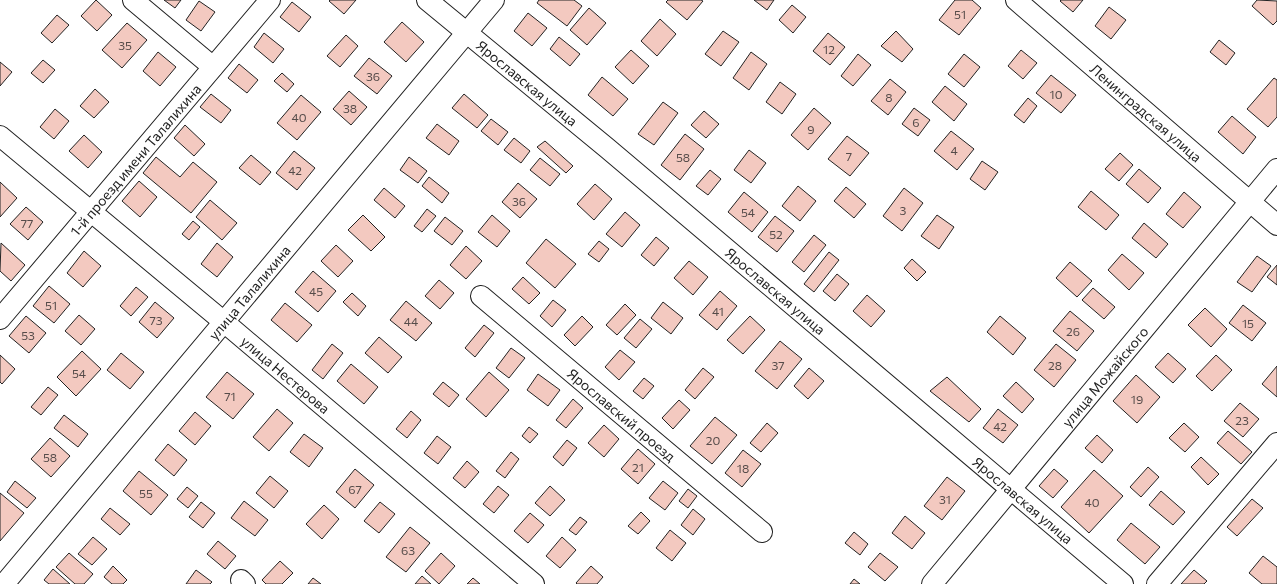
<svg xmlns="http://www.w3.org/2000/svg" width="1277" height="584" font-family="Commissioner,sans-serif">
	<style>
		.building { fill: #f3c9c0; stroke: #222 }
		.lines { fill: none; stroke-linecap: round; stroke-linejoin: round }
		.minor-casing { stroke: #222; stroke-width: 22 }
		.minor { stroke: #fff; stroke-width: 20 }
		.labels { text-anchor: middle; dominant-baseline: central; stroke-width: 3; stroke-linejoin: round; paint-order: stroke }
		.number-label { font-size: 12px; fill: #564c4a }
		.street-label { font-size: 14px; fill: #222; stroke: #fff }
	</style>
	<rect width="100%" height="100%" fill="#fff"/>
	<!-- building -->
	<path class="building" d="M96,0L112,15L97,31L81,16Z
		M164,0H181L175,8Z
		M330,0H356L344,14L329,1Z
		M539,0H574L582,6L567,26L537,3Z
		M668,0H701L703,1L687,20L666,2Z
		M754,0H774L767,10Z
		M955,0H972L981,8L959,35L939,20Z
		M1061,0H1083L1073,12L1060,1Z
		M1257,0L1277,1V21L1273,25L1252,6Z
		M199,1L215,12L201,31L186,20Z
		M292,2L311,17L299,32L280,17Z
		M792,5L806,17L793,33L779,20Z
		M1109,7L1126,20L1111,39L1095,26Z
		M589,8L606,23L587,45L570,30Z
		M528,13L547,28L532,46L514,31Z
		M57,15L69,25L52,43L41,33Z
		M660,19L676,34L657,56L641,41Z
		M402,22L424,42L406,62L384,42Z
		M127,23L147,40L122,68L102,50Z
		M723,31L739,42L721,66L705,54Z
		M896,31L913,49L902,62L881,46Z
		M264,33L284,49L273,63L254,47Z
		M828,33L845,47L830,65L813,51Z
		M346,35L358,46L340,67L327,56Z
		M559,37L580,54L570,66L550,49Z
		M1219,40L1235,53L1226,65L1210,52Z
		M631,50L649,66L633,84L615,67Z
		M1021,50L1037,63L1023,79L1008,66Z
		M158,52L176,67L160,86L143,71Z
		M751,52L767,64L749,90L733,78Z
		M858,54L871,65L853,86L841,76Z
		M964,54L980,67L964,87L948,74Z
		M369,58L392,76L377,94L354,76Z
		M43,60L55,70L43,83L31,73Z
		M0,62L12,72L0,86Z
		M239,64L258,80L247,93L228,78Z
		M282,73L294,84L287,92L274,81Z
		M1051,75L1076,95L1061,113L1036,93Z
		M602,77L628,99L613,116L588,95Z
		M1274,78L1277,80V117L1268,127L1247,109Z
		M890,79L906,92L888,115L871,101Z
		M780,82L796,94L782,114L766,102Z
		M945,86L967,104L954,121L932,102Z
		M95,89L109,102L94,118L80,106Z
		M349,91L367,107L351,125L333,109Z
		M211,94L231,110L221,123L200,107Z
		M464,94L488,115L477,128L452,108Z
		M301,95L321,112L297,140L277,123Z
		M1028,98L1037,106L1024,123L1014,115Z
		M663,102L678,113L654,145L638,134Z
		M814,108L831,123L808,150L791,135Z
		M914,108L930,120L918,136L902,124Z
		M55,109L69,121L54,139L40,127Z
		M704,111L719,124L706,138L691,125Z
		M1232,116L1256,137L1243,154L1218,132Z
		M491,119L508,132L498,145L481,131Z
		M437,124L459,141L449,155L426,138Z
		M185,125L205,144L194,156L174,138Z
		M951,131L974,149L957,170L934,151Z
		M685,134L704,149L680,180L661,165Z
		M84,135L102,152L88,168L69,151Z
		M847,136L869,153L850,176L828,159Z
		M514,138L530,151L521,163L504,150Z
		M545,141L573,166L566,173L537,147Z
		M749,150L766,163L751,183L734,170Z
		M294,151L315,168L297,190L276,173Z
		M1120,153L1133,165L1119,181L1105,169Z
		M251,155L271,172L260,185L239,168Z
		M156,157L180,177L193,162L217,182L191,213L143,173Z
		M409,157L427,171L418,183L400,170Z
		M540,158L560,174L550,186L530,170Z
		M982,161L998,172L985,190L970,179Z
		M1139,169L1161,188L1148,203L1126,184Z
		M710,170L721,179L708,195L696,186Z
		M429,177L449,193L442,203L422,186Z
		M139,181L157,197L140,217L122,201Z
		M0,182L17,198L0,217Z
		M518,183L537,199L520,218L502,202Z
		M595,184L612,199L594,220L577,204Z
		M798,186L816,201L800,221L782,206Z
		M846,187L866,204L854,218L834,201Z
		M384,188L405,206L395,218L374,200Z
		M904,188L923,203L902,231L883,216Z
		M1091,191L1119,215L1106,230L1078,207Z
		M744,192L768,212L752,232L728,212Z
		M1184,192L1201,207L1183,228L1166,214Z
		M210,200L237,223L222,240L196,217Z
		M26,207L43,222L28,240L10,224Z
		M427,209L436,216L422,232L414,226Z
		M625,212L640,225L622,247L606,234Z
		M363,215L385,237L371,251L348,230Z
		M492,215L510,231L497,247L478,232Z
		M937,215L954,227L939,249L921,236Z
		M775,216L794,231L777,252L758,237Z
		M445,217L463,231L452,245L434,231Z
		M193,221L200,227L189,240L182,234Z
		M1144,223L1168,244L1156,258L1132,238Z
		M814,235L826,245L804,272L792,262Z
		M656,237L669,248L654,266L641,255Z
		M546,239L576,264L555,288L526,263Z
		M599,241L609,249L599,262L588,254Z
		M1,243L25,265L11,281L0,271Z
		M217,243L233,257L217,277L201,264Z
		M336,245L353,261L338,277L321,261Z
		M466,246L482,261L466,279L450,265Z
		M84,251L101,266L83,287L67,273Z
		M829,252L839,260L814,292L804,284Z
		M1122,254L1144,273L1129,290L1108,270Z
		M1257,256L1271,266L1252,292L1237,282Z
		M912,259L926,272L917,281L904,268Z
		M689,261L708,277L693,295L674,278Z
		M1070,262L1092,281L1077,297L1056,278Z
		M1277,265V285L1267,277Z
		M313,271L336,291L318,312L295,292Z
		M837,274L849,284L835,301L823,291Z
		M523,277L540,293L529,304L512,289Z
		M439,280L454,293L440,309L425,296Z
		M49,286L70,304L54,323L33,306Z
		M136,287L148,297L131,316L120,306Z
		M1093,288L1115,307L1104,319L1082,300Z
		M720,291L737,306L717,330L699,315Z
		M352,293L366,306L358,316L343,302Z
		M867,295L885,311L871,327L853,311Z
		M553,300L566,310L552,327L540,316Z
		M406,301L432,323L416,341L390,320Z
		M155,302L174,318L157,338L139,322Z
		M663,302L683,318L671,334L651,318Z
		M285,303L312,325L297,342L271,320Z
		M625,304L636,315L617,335L606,325Z
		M1243,305L1266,323L1252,341L1229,323Z
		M1205,308L1227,329L1211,347L1188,325Z
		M1070,311L1094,331L1077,351L1053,331Z
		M79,315L95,329L81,345L65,331Z
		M26,316L46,333L29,353L9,336Z
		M582,316L593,327L575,346L564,335Z
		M750,316L765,330L743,354L727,340Z
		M1000,316L1026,338L1013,355L987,332Z
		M640,319L652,329L636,348L624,338Z
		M484,325L494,333L475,357L465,348Z
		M379,337L402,357L388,373L365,353Z
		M780,341L802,359L777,389L755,371Z
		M332,344L343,353L323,379L312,370Z
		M1056,344L1076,360L1054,387L1034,370Z
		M511,348L525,358L509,378L496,368Z
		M620,350L635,362L619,380L605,367Z
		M82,351L101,369L76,396L57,377Z
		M121,353L144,372L130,389L107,370Z
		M1168,353L1186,369L1173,383L1155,367Z
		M0,355L15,369L2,384L0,382Z
		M1216,355L1232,370L1212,391L1196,376Z
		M351,364L378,387L364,404L337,381Z
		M1277,366V397L1262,384Z
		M703,368L714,377L695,399L685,390Z
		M809,368L824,381L808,399L794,386Z
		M227,372L254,394L233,419L206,397Z
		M489,372L509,390L486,417L466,399Z
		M538,374L560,390L548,406L527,390Z
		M1136,375L1160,397L1137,423L1113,401Z
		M947,377L981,409L969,422L930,391Z
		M644,378L654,386L643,399L633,391Z
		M443,382L459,395L449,407L433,394Z
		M1016,382L1034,399L1022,413L1003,396Z
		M48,387L58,395L41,415L31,407Z
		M573,399L583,408L566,428L556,420Z
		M679,400L690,410L673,429L662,418Z
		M1240,403L1259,419L1243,437L1224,421Z
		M277,409L293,423L269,451L253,437Z
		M998,409L1018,425L1003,443L983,428Z
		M411,411L421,420L407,438L396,429Z
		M195,412L211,426L195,445L179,431Z
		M64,415L88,434L78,447L54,428Z
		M715,417L737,435L712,464L690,446Z
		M767,423L778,433L761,452L750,443Z
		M1184,423L1199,437L1185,452L1169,438Z
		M604,425L619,439L604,457L588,443Z
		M529,427L538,434L530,443L522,436Z
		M1228,431L1252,452L1241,464L1217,443Z
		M304,434L323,448L309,467L290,452Z
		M1097,435L1113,450L1102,463L1085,448Z
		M437,436L451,447L438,464L424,453Z
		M50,438L70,456L51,477L31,459Z
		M567,440L577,448L563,466L553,457Z
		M168,444L187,460L174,476L155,460Z
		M638,449L655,464L638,484L621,469Z
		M743,450L761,464L742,487L725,473Z
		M511,452L519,459L505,478L496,471Z
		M1201,457L1219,474L1208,485L1191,467Z
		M467,461L479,472L465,488L453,478Z
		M1148,467L1159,477L1141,497L1130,487Z
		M355,469L374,485L355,508L336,492Z
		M1054,469L1068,481L1053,498L1039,486Z
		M1094,470L1123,496L1089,533L1061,507Z
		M139,471L168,495L151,515L123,491Z
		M270,476L288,491L274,508L256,493Z
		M947,477L965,491L942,520L924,506Z
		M15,481L36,498L27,508L7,492Z
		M663,481L678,493L665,510L649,498Z
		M498,486L509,495L494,513L483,504Z
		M550,486L565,500L550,516L535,503Z
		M187,487L198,496L188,508L177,499Z
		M688,489L697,496L688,508L679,501Z
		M1161,491L1185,512L1173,525L1149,505Z
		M0,493L24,513L0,541Z
		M1252,499L1263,508L1237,536L1227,527Z
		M244,501L268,520L255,536L231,518Z
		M201,502L215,513L203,528L189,517Z
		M380,502L395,514L379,533L364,521Z
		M324,505L339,519L322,539L306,524Z
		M110,508L130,524L120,535L101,519Z
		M693,509L705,519L693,535L681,525Z
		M641,512L650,521L638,534L628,526Z
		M530,513L544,525L528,543L514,531Z
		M905,516L925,533L912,549L892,533Z
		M580,517L587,522L576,535L569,530Z
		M1131,523L1160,547L1145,564L1117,540Z
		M410,527L430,543L406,572L386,557Z
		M670,530L686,543L672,561L656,548Z
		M854,532L868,544L860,555L845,543Z
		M93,537L107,549L92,565L78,554Z
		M562,537L576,550L560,568L546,556Z
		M218,541L236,556L225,569L207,554Z
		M69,553L93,574L84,584H75L56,567Z
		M441,553L455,566L439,584L425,571Z
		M880,553L898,567L885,581L868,567Z
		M1263,556L1277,567V584H1262L1249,573Z
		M280,561L293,573L282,584H266L262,580Z
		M113,566L127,580L123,584H112L104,577Z
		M591,566L603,577L597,584H577L576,583Z
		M53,569L70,584H49L44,580Z
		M196,570L212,582L210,584H186Z
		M1194,570L1207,581L1204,584H1181Z
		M422,576L431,584H415Z
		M313,578L321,584H308Z
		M473,578L480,584H467Z
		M854,579L860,584H850Z"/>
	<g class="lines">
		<!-- minor casing -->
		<g class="minor-casing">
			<g id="minor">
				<path d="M133,0L213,67"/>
				<path id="s1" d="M427,0L607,148L1123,584"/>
				<path id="s2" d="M1016,0L1277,225"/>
				<path id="s3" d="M0,136L224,322L534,584"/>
				<path id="s4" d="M481,296L762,532"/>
				<path id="s5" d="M0,319L270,0"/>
				<path d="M241,580L245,584"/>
				<path id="s6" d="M4,584L494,0"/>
				<path id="s7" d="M932,584L1277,169"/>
				<path d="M1157,584L1277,443"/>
			</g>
		</g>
		<!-- minor -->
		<use href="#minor" class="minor"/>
	</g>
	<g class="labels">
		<!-- number labels -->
		<g class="number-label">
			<text x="960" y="14">51</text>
			<text x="125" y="45">35</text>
			<text x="829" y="49">12</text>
			<text x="373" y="76">36</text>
			<text x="1056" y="94">10</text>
			<text x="889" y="97">8</text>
			<text x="350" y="108">38</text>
			<text x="299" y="117">40</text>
			<text x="916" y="122">6</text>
			<text x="811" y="129">9</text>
			<text x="954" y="150">4</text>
			<text x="849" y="156">7</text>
			<text x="683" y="157">58</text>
			<text x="295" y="170">42</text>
			<text x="519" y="201">36</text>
			<text x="903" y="210">3</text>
			<text x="748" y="212">54</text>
			<text x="27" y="223">77</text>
			<text x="776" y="234">52</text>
			<text x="316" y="291">45</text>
			<text x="51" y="305">51</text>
			<text x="718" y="311">41</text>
			<text x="156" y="320">73</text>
			<text x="411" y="321">44</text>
			<text x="1248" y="323">15</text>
			<text x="1073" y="331">26</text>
			<text x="28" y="335">53</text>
			<text x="778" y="365">37</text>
			<text x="1055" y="365">28</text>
			<text x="79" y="373">54</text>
			<text x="230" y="396">71</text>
			<text x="1137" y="399">19</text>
			<text x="1242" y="420">23</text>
			<text x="1000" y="426">42</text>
			<text x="713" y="440">20</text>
			<text x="50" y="457">58</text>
			<text x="638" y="467">21</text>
			<text x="743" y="468">18</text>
			<text x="355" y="489">67</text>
			<text x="146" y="493">55</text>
			<text x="945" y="499">31</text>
			<text x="1092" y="502">40</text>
			<text x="408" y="550">63</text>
		</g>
		<!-- street labels -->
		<g class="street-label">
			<text stroke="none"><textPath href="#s1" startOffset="130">Ярославская улица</textPath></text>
			<text stroke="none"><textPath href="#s2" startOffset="172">Ленинградская улица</textPath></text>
			<text stroke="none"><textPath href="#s5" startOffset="209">1-й проезд имени Талалихина</textPath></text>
			<text stroke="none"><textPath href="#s1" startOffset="454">Ярославская улица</textPath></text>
			<text stroke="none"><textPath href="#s6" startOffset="381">улица Талалихина</textPath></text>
			<text stroke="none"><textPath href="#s3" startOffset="372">улица Нестерова</textPath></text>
			<text stroke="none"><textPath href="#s7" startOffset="270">улица Можайского</textPath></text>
			<text stroke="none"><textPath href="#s4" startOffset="184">Ярославский проезд</textPath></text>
			<text stroke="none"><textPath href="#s1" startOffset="778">Ярославская улица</textPath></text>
		</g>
	</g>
</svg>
